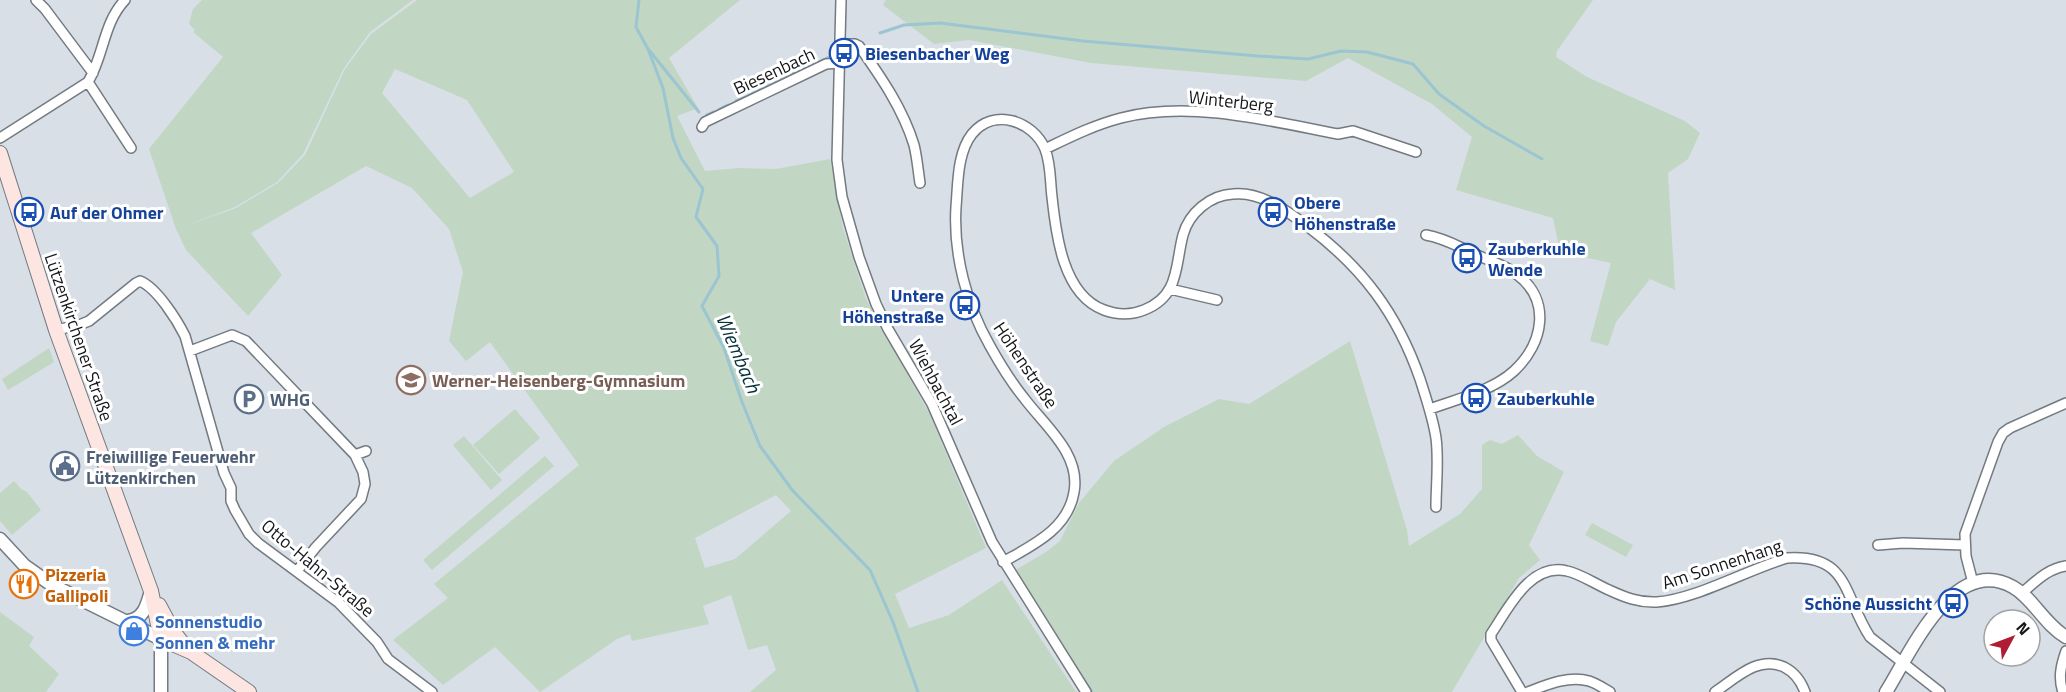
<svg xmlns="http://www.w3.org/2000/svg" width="2066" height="692" font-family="'Titillium Web',sans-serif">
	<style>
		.green { fill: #c2d6c4; fill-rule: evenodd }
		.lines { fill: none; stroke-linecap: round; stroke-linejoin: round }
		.stream { stroke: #9ac5d1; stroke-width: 3 }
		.minor-casing { stroke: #737a80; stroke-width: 12 }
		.tertiary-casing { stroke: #737a80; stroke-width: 15 }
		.secondary-casing { stroke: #737a80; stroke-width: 16 }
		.minor { stroke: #fff; stroke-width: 9 }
		.tertiary { stroke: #fff; stroke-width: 12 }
		.secondary { stroke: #fde5e2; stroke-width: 14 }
		.labels { text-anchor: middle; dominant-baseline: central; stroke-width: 6; stroke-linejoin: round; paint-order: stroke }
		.transit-label { font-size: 18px; font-weight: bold; fill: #164399; stroke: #fff; text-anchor: start }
		.street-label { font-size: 18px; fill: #141619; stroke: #fff }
		.education-label { font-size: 18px; font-weight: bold; fill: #785e54; stroke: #fff; text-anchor: start }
		.service-label { font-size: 18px; font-weight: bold; fill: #4e5e75; stroke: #fff; text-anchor: start }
		.food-label { font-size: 18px; font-weight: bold; fill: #c56008; stroke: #fff; text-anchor: start }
		.shop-label { font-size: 18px; font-weight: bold; fill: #366cbe; stroke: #fff; text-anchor: start }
		.water-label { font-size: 20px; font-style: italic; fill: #063039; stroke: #fff }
	</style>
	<rect width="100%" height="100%" fill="#d8dfe6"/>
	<!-- green -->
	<path class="green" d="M202,0H413L370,32L344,68L303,154L277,182L235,207L182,227L236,208L278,183L305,155L345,69L371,34L417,0H740L669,58L698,108L677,116L705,171L739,168L776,169L830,159L843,228L866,299L930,415L986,548L895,594L909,628L949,615L1002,580L1076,692H750L776,670L767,645L748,650L731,595L703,606L709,624L632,641L630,634L617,639L540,692L495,647L443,685L393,640L448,598L434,584L579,465L490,342L466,361L449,341L463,272L449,229L412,188L366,166L251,233L282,275L248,316L186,250L176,229L149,149L223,57L193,32L195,30L189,24L193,9ZM395,69L467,100L514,172L470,198L382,93ZM776,495L791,511L735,559L705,568L695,538Z
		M886,0H1593L1557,51L1556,57L1587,77L1685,121L1700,133L1688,159L1668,173L1675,290L1650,279L1616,322L1608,346L1590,341L1611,263L1560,252L1553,218L1456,190L1472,137L1432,104L1348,58L1306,81L1091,63L969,40L934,44L883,5Z
		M1350,341L1407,530L1409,546L1460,514L1482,489V445L1490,440L1502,444L1518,435L1537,456L1564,472L1529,545L1540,560L1519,578L1452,692H1091L1014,574L1015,570L1046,552L1060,541L1079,503L1114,461L1164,427L1219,399L1249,404Z
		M49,348L54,362L8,390L2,379Z
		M515,409L540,438L499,474L473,445Z
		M464,436L502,480L491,490L453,445Z
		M545,456L554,466L432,570L423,560Z
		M14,481L21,489L27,492L41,510L12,535L0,521V493Z
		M1592,523L1633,545L1626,557L1585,535Z
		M0,612L34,637L29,646L59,674L46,692H0Z"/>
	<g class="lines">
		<!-- stream -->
		<path class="stream" d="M639,0L636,27L648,49L663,88L673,138L681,158L703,189L696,217L717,246L719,276L702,306L724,348L742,402L760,446L793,491L870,570L893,622L918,692
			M880,33L904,25L940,23L1083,41L1258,56L1308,59L1341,51L1367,52L1413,64L1439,94L1484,126L1542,159
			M649,50L699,112
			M815,64L831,56
			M804,69L809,66
			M782,79L799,71
			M766,87L777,82
			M749,95L762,89
			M736,101L746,97
			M720,109L728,105
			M707,115L714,112
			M1062,646L1092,692"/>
		<!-- minor casing -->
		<g class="minor-casing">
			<path id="minor" d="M36,0L45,9L93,73
				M841,0L837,160L842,197L859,257L876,304L888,329L932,404L992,542L1086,692
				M840,44H855L859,46C881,77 903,109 914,145C917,157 918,170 920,183
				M88,82L131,148
				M702,127L705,122L826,64L838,63
				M0,138L88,82C104,56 103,23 125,0
				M1045,149C1070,137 1094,125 1121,118C1190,100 1270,121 1338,134L1353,131L1416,152
				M1426,235C1444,238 1457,246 1473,253C1486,260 1503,264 1515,273C1552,299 1544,343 1514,371C1492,391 1457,399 1430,409
				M1170,289L1217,300
				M56,330L79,325L89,321L136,283L140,281C157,288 177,320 185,336L224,473L231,488V501L235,510L249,534L258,543L339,603L377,642L388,659L432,692
				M190,351L232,335L246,341L355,455L363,472L365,484L361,499L316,547L297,571
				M355,455L366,451
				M1878,545L1903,543L1965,545
				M1003,562C1033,545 1068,529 1074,492C1081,454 1045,426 1024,398C1011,382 1000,364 990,346C967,306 953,254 956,207C958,184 957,153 972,134C994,107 1033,121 1045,149C1051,164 1050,181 1052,197C1056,235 1063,295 1104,310C1117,315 1132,315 1144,310C1180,296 1175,265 1183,235C1189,213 1210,195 1233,194C1260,191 1286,210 1307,226C1362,267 1397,313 1420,379C1426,398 1433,418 1436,438C1439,461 1436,485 1436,507
				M1973,583L1966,556L1965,534L1998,442L2003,433L2010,428L2066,403
				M2021,594C2036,581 2047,569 2066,566
				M1522,692L1491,640V634C1508,609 1530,562 1567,571C1581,574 1595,584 1609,590C1624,597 1639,603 1657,602C1696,599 1747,570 1787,558C1850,554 1843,596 1870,637L1940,692
				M1528,692C1546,685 1569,675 1589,681C1596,683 1603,688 1610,692
				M1715,692C1736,678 1758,655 1784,667C1794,672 1801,681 1805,692
				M2063,692C2058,678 2061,665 2066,651"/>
		</g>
		<!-- tertiary casing -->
		<g class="tertiary-casing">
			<path id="tertiary" d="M0,539L25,566L52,585L161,639V692
				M128,621C144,619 147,605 151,591
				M1886,692C1910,654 1953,553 2013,587C2033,598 2044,624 2066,637"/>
		</g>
		<!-- secondary casing -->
		<g class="secondary-casing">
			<path id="secondary" d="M0,153L56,330L151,591L161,639L191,652L249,692
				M159,605L173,631L187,649"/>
		</g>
		<!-- minor -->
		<use href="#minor" class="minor"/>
		<!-- tertiary -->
		<use href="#tertiary" class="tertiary"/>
		<!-- secondary -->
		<use href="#secondary" class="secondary"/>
	</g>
	<!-- icons -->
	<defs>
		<g id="bus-ring" transform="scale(1.5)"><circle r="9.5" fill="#fff" stroke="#1a4fb4" stroke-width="1.5"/><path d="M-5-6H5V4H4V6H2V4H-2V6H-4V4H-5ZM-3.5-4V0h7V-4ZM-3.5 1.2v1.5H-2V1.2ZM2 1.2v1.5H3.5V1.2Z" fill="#1a4fb4"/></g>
		<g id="school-ring" transform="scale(1.5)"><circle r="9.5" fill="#fff" stroke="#8d6e63" stroke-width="1.5"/><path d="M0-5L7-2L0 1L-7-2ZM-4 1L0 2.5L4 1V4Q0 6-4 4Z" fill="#8d6e63"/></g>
		<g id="parking-ring" transform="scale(1.5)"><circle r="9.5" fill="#fff" stroke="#5c6f8a" stroke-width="1.5"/><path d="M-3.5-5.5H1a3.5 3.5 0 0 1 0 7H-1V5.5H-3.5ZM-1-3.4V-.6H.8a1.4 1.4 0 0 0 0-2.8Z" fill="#5c6f8a"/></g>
		<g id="civic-ring" transform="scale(1.5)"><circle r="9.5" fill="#fff" stroke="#5c6f8a" stroke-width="1.5"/><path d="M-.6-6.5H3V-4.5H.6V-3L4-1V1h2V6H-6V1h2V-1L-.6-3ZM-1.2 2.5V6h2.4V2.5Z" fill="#5c6f8a"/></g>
		<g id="restaurant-ring" transform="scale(1.5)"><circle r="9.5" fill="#fff" stroke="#e8710a" stroke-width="1.5"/><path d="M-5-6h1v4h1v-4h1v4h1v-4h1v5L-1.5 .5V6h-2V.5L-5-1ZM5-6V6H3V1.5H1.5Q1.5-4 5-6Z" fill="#e8710a"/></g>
		<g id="shop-ring" transform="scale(1.5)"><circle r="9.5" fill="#fff" stroke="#3f7fe0" stroke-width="1.5"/><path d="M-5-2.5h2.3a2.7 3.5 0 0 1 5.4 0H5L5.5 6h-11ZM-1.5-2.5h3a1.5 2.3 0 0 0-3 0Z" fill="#3f7fe0"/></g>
	</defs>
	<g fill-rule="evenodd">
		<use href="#bus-ring" x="844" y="53"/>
		<use href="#bus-ring" x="29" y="212"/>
		<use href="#bus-ring" x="1273" y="212"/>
		<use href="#bus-ring" x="1467" y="258"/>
		<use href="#bus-ring" x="965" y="305"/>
		<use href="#school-ring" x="411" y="380"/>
		<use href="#bus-ring" x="1476" y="398"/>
		<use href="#parking-ring" x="249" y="399"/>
		<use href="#civic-ring" x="65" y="466"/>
		<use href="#restaurant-ring" x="24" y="584"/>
		<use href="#bus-ring" x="1953" y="603"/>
		<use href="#shop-ring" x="134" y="631"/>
	</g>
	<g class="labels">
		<!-- transit labels -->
		<g class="transit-label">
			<text x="865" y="53">Biesenbacher Weg</text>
			<text x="1294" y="202">Obere<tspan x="1294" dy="21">Höhenstraße</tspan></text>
			<text x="50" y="212">Auf der Ohmer</text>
			<text x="1488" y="248">Zauberkuhle<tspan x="1488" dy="21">Wende</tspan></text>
			<text x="944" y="295" text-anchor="end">Untere<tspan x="944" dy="21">Höhenstraße</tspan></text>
			<text x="1497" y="398">Zauberkuhle</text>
			<text x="1932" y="603" text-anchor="end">Schöne Aussicht</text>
		</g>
		<!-- street labels -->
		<g class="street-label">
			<text transform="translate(774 71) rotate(-25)">Biesenbach</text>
			<text transform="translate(1231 101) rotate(6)">Winterberg</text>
			<text transform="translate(79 337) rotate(71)">Lützenkirchener Straße</text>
			<text transform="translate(1026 365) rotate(56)">Höhenstraße</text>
			<text transform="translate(936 382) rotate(62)">Wiehbachtal</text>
			<text transform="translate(1722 564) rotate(-18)">Am Sonnenhang</text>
			<text transform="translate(318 568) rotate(40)">Otto-Hahn-Straße</text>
		</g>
		<!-- education labels -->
		<g class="education-label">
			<text x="432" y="380">Werner-Heisenberg-Gymnasium</text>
		</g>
		<!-- service labels -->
		<g class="service-label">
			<text x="270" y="399">WHG</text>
			<text x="86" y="456">Freiwillige Feuerwehr<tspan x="86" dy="21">Lützenkirchen</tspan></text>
		</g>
		<!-- food labels -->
		<g class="food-label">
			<text x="45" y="574">Pizzeria<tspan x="45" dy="21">Gallipoli</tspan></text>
		</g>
		<!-- shop labels -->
		<g class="shop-label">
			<text x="155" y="621">Sonnenstudio<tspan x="155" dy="21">Sonnen &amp; mehr</tspan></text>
		</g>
		<!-- water labels -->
		<g class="water-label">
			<text transform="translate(739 353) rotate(67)">Wiembach</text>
		</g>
	</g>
	<!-- north arrow -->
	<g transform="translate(2012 638) rotate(49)"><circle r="28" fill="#ffffff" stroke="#a1a2a3" stroke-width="1.5"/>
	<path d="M0-4.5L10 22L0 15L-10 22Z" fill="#b01c34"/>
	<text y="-9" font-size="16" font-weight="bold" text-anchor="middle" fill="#141619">N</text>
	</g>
</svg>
